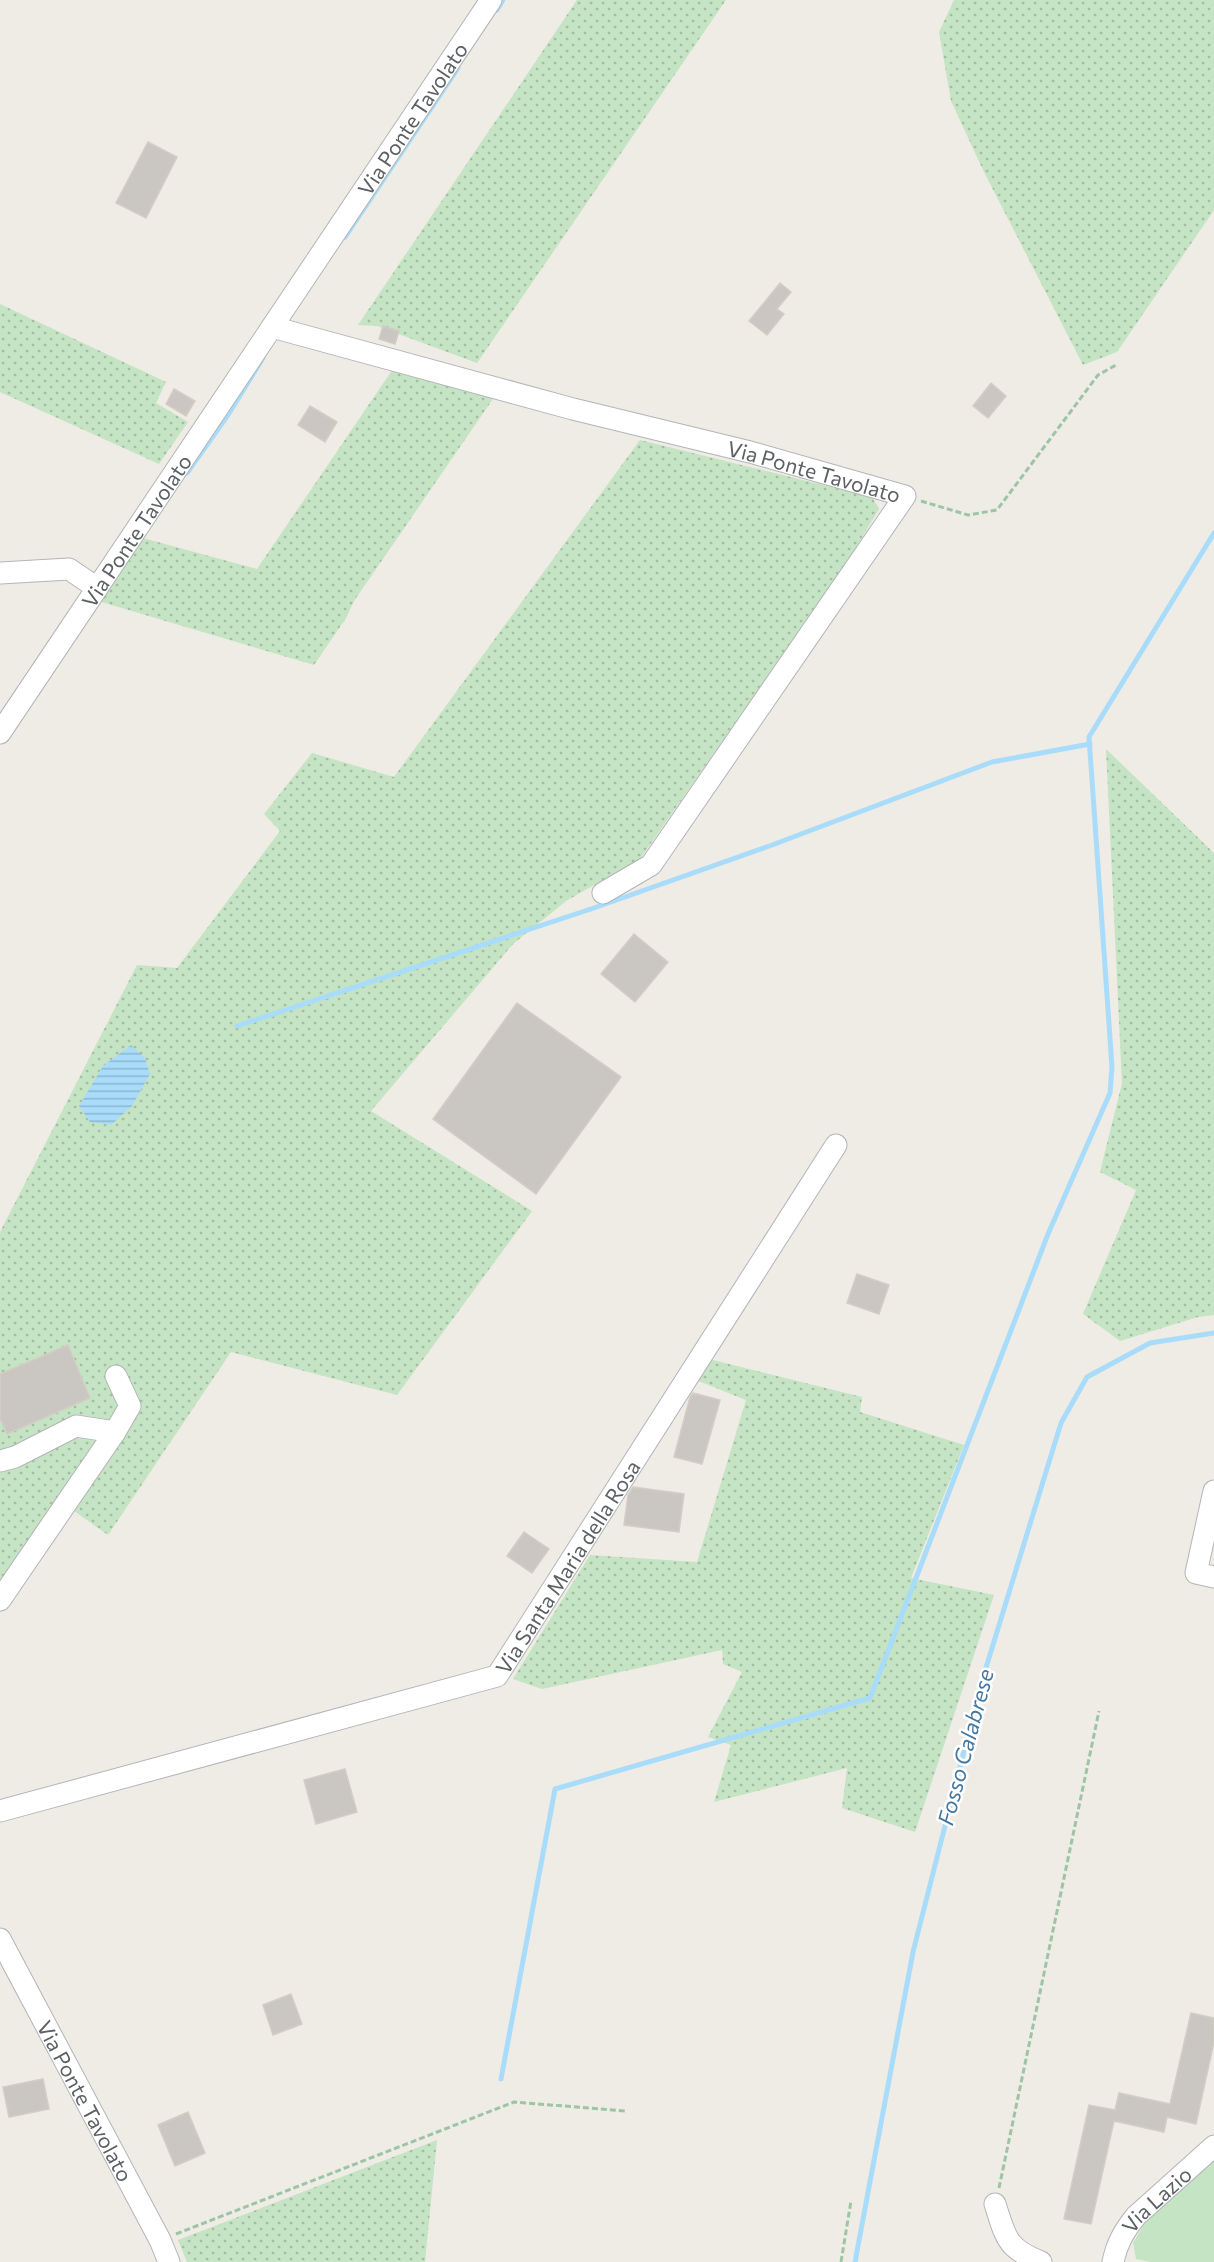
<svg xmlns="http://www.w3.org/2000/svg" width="1214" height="2262" font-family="Commissioner,sans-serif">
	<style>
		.grass { fill: url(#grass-dots) }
		.park { fill: #c5e4c3 }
		.water { fill: url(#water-rules) }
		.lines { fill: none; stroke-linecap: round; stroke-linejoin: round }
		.stream { stroke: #a9dcfa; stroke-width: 5 }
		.building { fill: #cac7c2; stroke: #d3cdc4; stroke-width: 1.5 }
		.minor-casing { stroke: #b2b5b9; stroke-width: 23 }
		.path { stroke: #9dc5a5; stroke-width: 3; stroke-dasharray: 6 3; stroke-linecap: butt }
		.minor { stroke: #fff; stroke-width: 21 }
		.labels { text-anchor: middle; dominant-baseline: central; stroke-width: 5; stroke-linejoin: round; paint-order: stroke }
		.street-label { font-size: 21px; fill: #5d6164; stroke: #fff }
		.water-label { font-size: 22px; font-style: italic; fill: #4378a3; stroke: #fff }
	</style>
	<defs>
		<pattern id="grass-dots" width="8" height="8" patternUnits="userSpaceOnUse" patternTransform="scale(1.5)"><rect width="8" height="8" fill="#c5e4c3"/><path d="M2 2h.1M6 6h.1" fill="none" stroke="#a3bca2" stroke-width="1.8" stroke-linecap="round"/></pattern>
		<pattern id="water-rules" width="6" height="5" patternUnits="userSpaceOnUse" patternTransform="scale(1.5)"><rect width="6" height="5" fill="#a9dcfa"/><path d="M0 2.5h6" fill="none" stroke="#8db6ce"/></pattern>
	</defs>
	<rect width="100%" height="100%" fill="#eeece5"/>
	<!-- grass -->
	<path class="grass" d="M577,0H726L477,363L377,326L358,325Z
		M954,0H1214V210L1117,352L1083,365L983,170L951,101L939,32Z
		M0,304L166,382L156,403L188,422L159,464L0,392Z
		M393,369L495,396L354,601L346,618L314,665L98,601L143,538L257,569Z
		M640,440L872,497L879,509L846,564L640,859L566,901L513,944L371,1111L532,1211L397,1395L231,1352L108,1535L60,1501L0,1589V1232L137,965L177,968L280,831L264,814L312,753L394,777Z
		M1106,749L1214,853V1315L1198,1317L1120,1341L1083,1314L1136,1190L1100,1172L1122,1083Z
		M709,1359L862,1397L860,1412L964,1445L911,1578L994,1595L915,1832L842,1808L847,1768L714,1802L731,1745L708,1737L742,1672L723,1664L722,1650L542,1689L513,1679L590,1555L697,1562L746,1400L696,1380Z
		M437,2140L425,2262H187L178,2240Z"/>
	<!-- park -->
	<path class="park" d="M1214,2159V2262H1151L1136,2259L1133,2243L1146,2221Z"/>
	<!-- water -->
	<path class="water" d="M131,1045L145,1058L150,1074L132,1106L111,1125L90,1122L79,1106L103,1066Z"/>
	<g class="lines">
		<!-- stream -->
		<path class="stream" d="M497,10L503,0
			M345,237L458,68
			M187,473L228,415L263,358
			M237,1026L591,909L772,845L992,762L1090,744
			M501,2079L555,1789L870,1698L1048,1234L1110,1093L1112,1067L1089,737L1214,533
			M855,2262L913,1952L981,1684L1061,1423L1087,1377L1150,1343L1214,1333"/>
	</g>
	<!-- building -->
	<path class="building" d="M148,142L177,157L146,218L116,203Z
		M780,283L791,292L777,309L784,314L767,335L749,321Z
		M383,326L399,331L395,344L379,339Z
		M991,383L1006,396L988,418L973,406Z
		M174,389L195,401L186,416L166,404Z
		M310,406L337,422L325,442L298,425Z
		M634,934L668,962L635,1002L601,974Z
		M517,1003L621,1077L536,1194L433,1119Z
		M857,1274L889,1285L879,1314L847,1303Z
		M68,1345L90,1398L7,1434L0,1418V1374Z
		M693,1393L720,1400L702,1464L674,1457L690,1397Z
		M633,1487L684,1494L679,1532L624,1525L628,1495Z
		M524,1532L549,1549L532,1573L507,1556Z
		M345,1769L357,1812L316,1824L304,1780Z
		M291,1994L302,2024L273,2035L263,2005Z
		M1191,2013L1214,2018V2042L1196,2124L1167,2117L1164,2132L1114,2121L1091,2224L1064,2219L1089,2105L1115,2110L1119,2093L1170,2104Z
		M43,2079L49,2109L9,2117L3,2087Z
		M188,2112L205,2153L175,2166L158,2125Z"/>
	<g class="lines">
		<!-- minor casing -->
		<g class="minor-casing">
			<g id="minor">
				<path id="s1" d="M272,327L573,409L750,452L905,496L651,865L603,893"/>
				<path d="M0,573L69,569L97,588"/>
				<path id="s2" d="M0,733L491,0"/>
				<path d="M0,1461L15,1457L76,1426L115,1432L130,1406L116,1376"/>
				<path d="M1214,1491L1196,1573L1214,1577"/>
				<path d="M0,1600L115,1432"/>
				<path id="s3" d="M0,1811L497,1676L836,1145"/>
				<path id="s4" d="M0,1939L160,2240L169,2262"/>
				<path d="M995,2204C1006,2238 1006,2248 1041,2262"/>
				<path id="s5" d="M1113,2262C1117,2243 1124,2231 1136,2216L1214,2146"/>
			</g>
		</g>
		<!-- path -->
		<path class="path" d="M921,501L968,515L997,510L1098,375L1116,365
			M999,2188L1099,1711
			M176,2234L514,2102L626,2111
			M841,2262L851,2201"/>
		<!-- minor -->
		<use href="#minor" class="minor"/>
	</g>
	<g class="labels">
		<!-- street labels -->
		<g class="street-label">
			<text stroke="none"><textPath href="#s2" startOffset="740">Via Ponte Tavolato</textPath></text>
			<text stroke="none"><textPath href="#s1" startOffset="561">Via Ponte Tavolato</textPath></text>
			<text stroke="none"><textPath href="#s2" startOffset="244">Via Ponte Tavolato</textPath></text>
			<text stroke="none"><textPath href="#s3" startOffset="645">Via Santa Maria della Rosa</textPath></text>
			<text stroke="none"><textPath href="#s4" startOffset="183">Via Ponte Tavolato</textPath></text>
			<text stroke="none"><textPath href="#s5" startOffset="78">Via Lazio</textPath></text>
		</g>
		<!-- water labels -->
		<g class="water-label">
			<text transform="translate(965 1747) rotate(-75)">Fosso Calabrese</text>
		</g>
	</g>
</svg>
